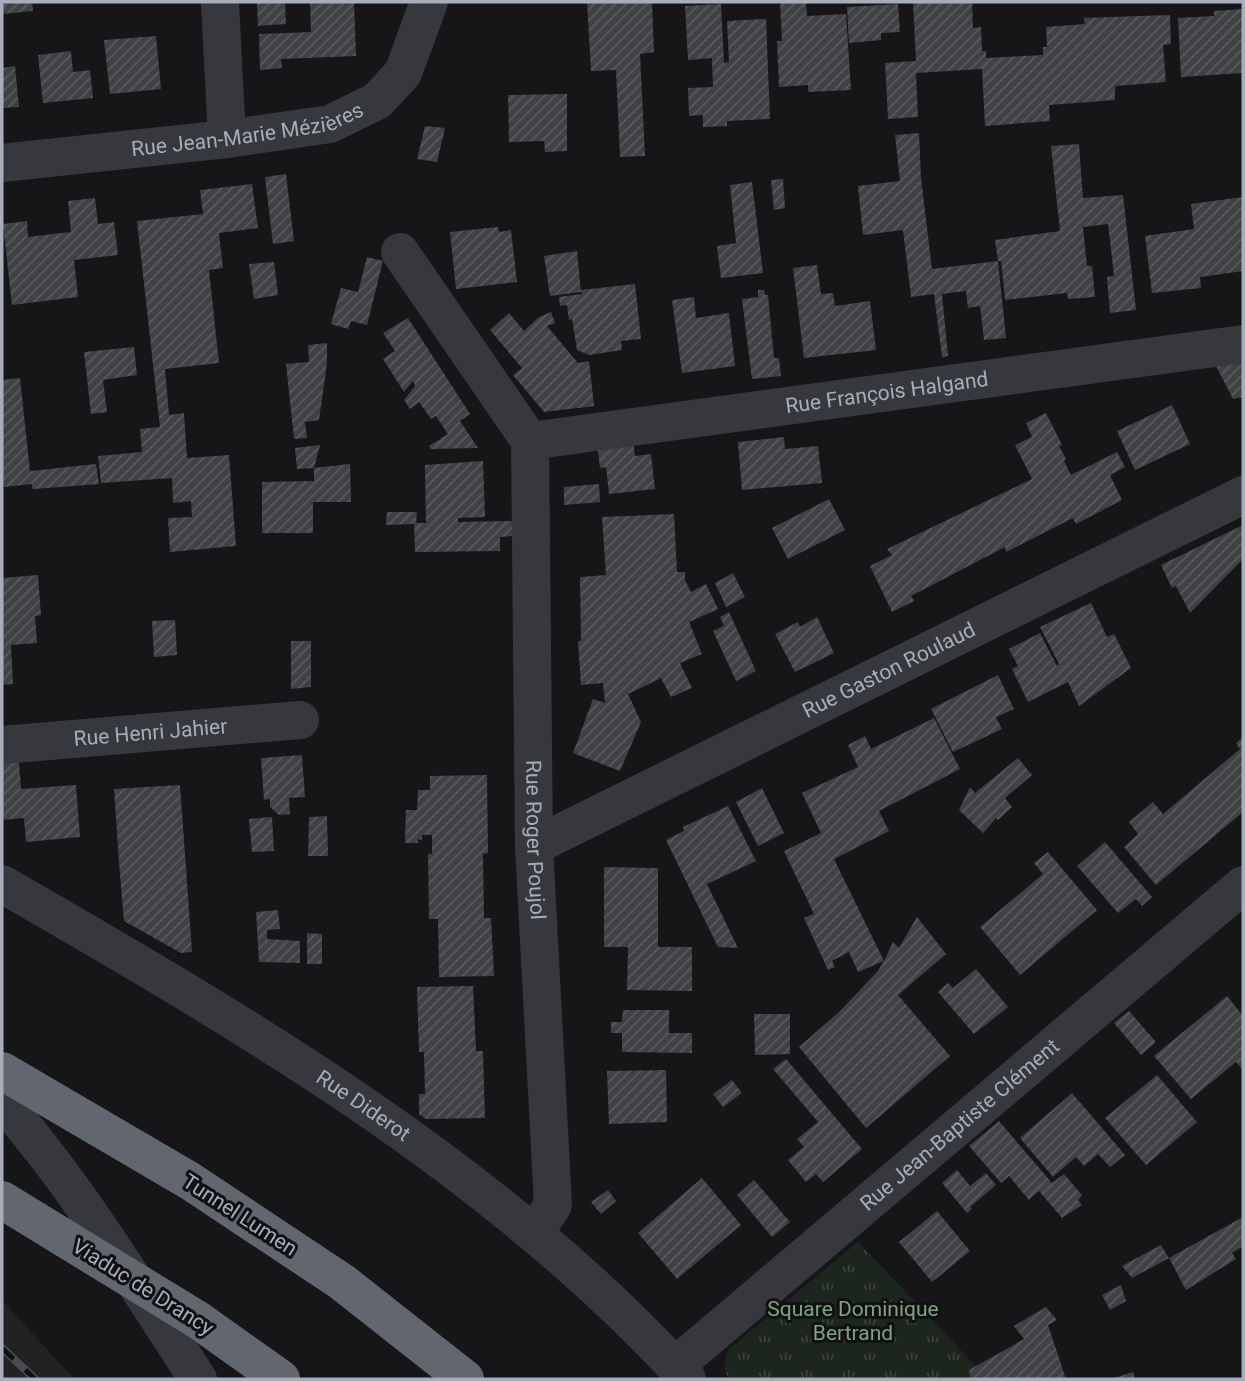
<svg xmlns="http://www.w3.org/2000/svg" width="1245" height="1381" font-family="Roboto,sans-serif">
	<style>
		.built { fill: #222225 }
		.park { fill: url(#park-tufts) }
		.building { fill: url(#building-hatch) }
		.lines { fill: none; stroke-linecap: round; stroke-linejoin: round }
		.minor { stroke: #36383d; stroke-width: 38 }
		.highway { stroke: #62666f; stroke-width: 38 }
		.rail-casing { stroke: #494c52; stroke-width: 8 }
		.rail { stroke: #111113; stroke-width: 5; stroke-dasharray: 16; stroke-linecap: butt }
		.labels { text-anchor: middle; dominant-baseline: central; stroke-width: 6; stroke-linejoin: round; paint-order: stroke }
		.street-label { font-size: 21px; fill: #a7adb9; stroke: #111113 }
		.park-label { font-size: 21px; fill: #7da57d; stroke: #111113 }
	</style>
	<defs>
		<pattern id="park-tufts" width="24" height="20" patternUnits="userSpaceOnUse" patternTransform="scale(1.75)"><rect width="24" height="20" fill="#1d261e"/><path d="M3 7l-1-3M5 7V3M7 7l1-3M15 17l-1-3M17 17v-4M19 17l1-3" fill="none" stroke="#3b433d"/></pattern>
		<pattern id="building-hatch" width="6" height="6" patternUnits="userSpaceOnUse" patternTransform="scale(1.75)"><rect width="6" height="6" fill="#404145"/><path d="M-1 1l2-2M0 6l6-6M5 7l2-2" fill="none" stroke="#595a5e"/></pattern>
	</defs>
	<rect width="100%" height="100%" fill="#161618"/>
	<!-- built -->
	<path class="built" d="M2,1300L74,1379H2Z"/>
	<!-- park -->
	<path class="park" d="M858,1242L976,1366L969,1370L972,1379H730C722,1371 724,1358 729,1349Z"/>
	<!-- building -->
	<path class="building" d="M2,2H32L33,11L2,14Z
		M257,2H285L286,24L258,26Z
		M310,2H354L356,56L281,59L282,68L260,70L259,34L311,32Z
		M587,2H652L654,52L640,54L645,156L620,157L616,70L591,71Z
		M780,2H806L807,16L846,14L851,90L808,92V85L779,87L777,41H782Z
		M972,2L973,28L981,27L982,51H986V58L1043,55V47H1047L1046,27L1085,24L1084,18L1170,15L1171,44L1163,45L1166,82L1115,86V100L1049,105L1050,121L985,126L982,69L916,73L918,117L888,119L885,63L916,61L913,3Z
		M721,4L724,63L729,62L727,21L766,19L770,119L727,121V126L703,127V115L689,116L688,88L713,87L712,58L688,60L685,6Z
		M898,4L900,32L881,33V40L849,43L847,7Z
		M1243,9V73L1181,77L1178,18L1214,16V11Z
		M156,36L161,89L110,94L104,40Z
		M71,51L73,72L90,70L93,98L43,103L38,55Z
		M15,66L19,107L2,108V68Z
		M567,94V151L545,152L544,141L509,142L508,95Z
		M425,126L445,128L437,162L417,159Z
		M919,133L921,178L932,269L998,261L1006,338L984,340L980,306L968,308L966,291L942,294L948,356L942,357L934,294L911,297L903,230L863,235L858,186L900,181L895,135Z
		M1079,144L1083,198L1123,195L1136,310L1110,313L1107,277L1114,276L1108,224L1083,227L1087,266H1092L1095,297L1068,299L1067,293L1005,300L1001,261H998L995,240L1060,231L1051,146Z
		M286,174L294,241L273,244L265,177Z
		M783,179L785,208L774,210L771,180Z
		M752,182L763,273L721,278L717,246L736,243L730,185Z
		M252,184L258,228L219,233L223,268L209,270L219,363L165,369L169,415L184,413L187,458L229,455L236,546L170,552L168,518L192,517L191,501L173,503L172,478L101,483L98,456L142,452L140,429L160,427L137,221L203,214L200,190Z
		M1243,197V271L1200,277L1201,288L1152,293L1145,236L1194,229L1191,204Z
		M95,198L98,224L114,222L118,255L74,260L78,297L12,305L3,224L27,221L28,237L71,232L68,201Z
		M498,227L499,232L511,230L517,282L456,289L450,232Z
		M577,251L581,292L550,296L544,256Z
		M367,257L383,261L367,325L351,321L348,329L331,324L341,288L358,292Z
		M274,262L278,295L254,299L249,264Z
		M817,265L821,294L833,293L835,306L870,301L876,350L804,358L793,268Z
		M635,284L641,339L621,341L622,350L589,355L577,350L572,319L569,320L567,305L560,306L559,297L582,294L581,290Z
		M758,290H764L765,295H768L774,358H779L781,376L752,379L742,299L758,297Z
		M694,297L696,318L729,313L735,366L682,373L672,300Z
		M551,312L555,323L547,326L578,363L589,361L594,406L544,412L513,375L522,368L490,330L509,313L524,331L539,317Z
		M408,318L470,414L460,421L478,448L431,449L429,446L448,434L436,416L431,419L419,402L410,409L404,400L415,386L413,381L404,392L383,359L395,351L383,333Z
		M327,343V363L319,420L305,422L307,438L294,439L286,364L309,362L308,345Z
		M134,347L137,375L103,380L107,412L91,414L84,352Z
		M1243,362V397L1233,399L1216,366Z
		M20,378L30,471L96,464L99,484L34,489H32V484L4,487L2,463V380Z
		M1172,405L1190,444L1135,470L1117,431Z
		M1046,413L1062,445L1059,446L1066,459L1064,461L1071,475L1117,452L1125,467L1110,475L1122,500L1076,524L1073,518L1006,552L1005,547L911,596L914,601L892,612L870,566L892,555L887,549L1032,479L1015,445L1032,437L1026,423Z
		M784,437L785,449L818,446L822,483L742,490L738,442Z
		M633,438L635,456L651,454L655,489L609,494L606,467L600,468L597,443Z
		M320,445L314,468L297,469L295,448Z
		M483,461L485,517L458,518V522L512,521V536L500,537V551L415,552L414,524L386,525L387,512H417L416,523H426L425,465Z
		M350,464L351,502H313V533H262V482L314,481V468Z
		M599,484L600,502L564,505V487Z
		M829,499L845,530L788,559L772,528Z
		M674,514L677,572H685V580L691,592L706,584L718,609L689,622L702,654L680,663L692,688L671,697L661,678L628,694L641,722L620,771L573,753L593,699L605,703L603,683L581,685L578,641H581L580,577L606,575L602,517Z
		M1243,525V559L1190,613L1176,586L1172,588L1161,565Z
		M733,573L745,597L726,607L715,583Z
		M38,575L41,615L35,616L37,643L11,645L13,684L2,685V578Z
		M1091,603L1107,637L1114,634L1131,668L1079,706L1068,682L1028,702L1012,669L1018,666L1009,649L1040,633L1057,666L1059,664L1040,627Z
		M729,612L756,671L736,681L713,631L724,626L720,617Z
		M817,617L834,653L795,672L775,634L798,622L800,627Z
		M175,620L177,655L154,657L152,621Z
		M291,641H311V687L291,689Z
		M998,675L1014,709L996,717L1002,729L953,752L931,709Z
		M934,718L960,769L879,811L889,831L834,859L884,961L893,942L899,948L917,917L946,954L898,995L950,1056L866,1128L799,1047L839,1012L878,971L884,961L858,972L849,952L832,961L835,967L828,970L804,918L814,914L784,851L821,833L802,793L858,767L848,745L865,736L871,749Z
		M1242,738L1243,812L1156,885L1124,847L1138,834L1129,822L1153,802L1163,814L1240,749L1236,743Z
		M302,755L305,797L289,798L290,814L279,815L270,807V799L264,800L261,758Z
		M1018,758L1032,775L1005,798L1012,807L998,820L996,818L983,833L959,810L970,787L975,793Z
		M19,762L21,789L76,785L80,837L26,842L24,818L2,820V763Z
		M487,775L488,853L483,854L484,918H491L494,976L439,977L438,919H429L428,854H432V835H422V840L418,839V843H405L406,810H417L418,790H430V776Z
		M180,785L192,952L181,953L124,921L119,863L114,789Z
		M762,788L784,833L758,846L736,802Z
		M728,806L756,861L707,884L738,948L718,947L666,840L684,831L683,827Z
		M327,816L328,856H308L309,817Z
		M272,817L274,851L252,852L249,819Z
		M1105,842L1152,897L1142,906L1136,899L1118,913L1077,866Z
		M1048,852L1097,910L1020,975L980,927L1043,874L1034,863Z
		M604,867L658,868V947H692V991L627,990L628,947H604Z
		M278,910L280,929L267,930V939L300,941V963L259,962L256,912Z
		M307,933L322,934V964H307Z
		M976,969L1008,1007L974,1034L938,992L948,983L953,988Z
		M473,986L476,1051H483L485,1118L426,1119L419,1114V1094H425L424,1052H419L417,987Z
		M1227,996L1243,1016V1070L1236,1062L1191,1099L1154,1056Z
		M623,1010H669V1033H692V1053L622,1052V1033H611V1022H622Z
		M1129,1011L1156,1042L1141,1055L1114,1023Z
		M754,1014H790V1054L755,1055Z
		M786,1059L862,1149L823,1182L816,1174L806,1182L788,1160L804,1147L797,1139L818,1122L773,1069Z
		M666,1070L667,1122L609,1124L607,1071Z
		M1157,1075L1197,1122L1146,1165L1105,1118Z
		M732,1080L742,1093L723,1107L713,1094Z
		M1072,1093L1125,1155L1110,1167L1098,1154L1084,1166L1076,1157L1053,1177L1020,1138Z
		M999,1121L1052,1183L1064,1174L1082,1195L1078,1200L1082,1205L1062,1218L1039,1191L1029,1200L1009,1176L1001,1183L969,1146Z
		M957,1170L970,1186L986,1173L996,1185L970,1207L972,1209L967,1213L942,1183Z
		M702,1178L741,1225L677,1279L638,1233Z
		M754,1180L790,1222L772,1237L737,1195Z
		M608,1190L616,1201L601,1214L591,1202Z
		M937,1211L970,1251L932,1282L899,1242Z
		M1243,1217V1246L1232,1253L1236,1259L1186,1290L1169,1258Z
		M1161,1245L1169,1258L1132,1278L1122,1266Z
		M1121,1285L1126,1301L1110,1310L1102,1295Z
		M1046,1307L1057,1320L1048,1325L1066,1379H972L969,1370L1024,1339L1014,1326Z
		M1133,1372L1135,1379H1111Z"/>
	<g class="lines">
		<!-- minor -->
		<g class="minor">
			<path d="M220,2L227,139"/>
			<path id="s1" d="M2,163L227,139L330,124L377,101L403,73L429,2"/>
			<path d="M400,252L530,441"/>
			<path id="s2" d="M530,441L534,846L553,1205L534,1233"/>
			<path id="s3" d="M530,441L1243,344"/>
			<path id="s4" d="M2,745L300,720"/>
			<path id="s5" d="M534,846L1243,495"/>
			<path id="s6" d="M2,884C245,1024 496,1170 687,1379"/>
			<path d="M2,1101C77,1186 136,1285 198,1379"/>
			<path id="s7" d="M675,1366L1243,885"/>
		</g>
		<!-- highway -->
		<path class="highway" d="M2,1071L190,1181L342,1282L465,1379
			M2,1200L198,1320L281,1379"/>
		<!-- rail casing -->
		<g class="rail-casing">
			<path id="rail" d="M2,1348L35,1379"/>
		</g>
		<!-- rail -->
		<use href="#rail" class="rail"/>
	</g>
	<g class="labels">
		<!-- street labels -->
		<g class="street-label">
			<text stroke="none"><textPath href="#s1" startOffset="248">Rue Jean-Marie Mézières</textPath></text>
			<text stroke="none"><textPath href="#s3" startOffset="360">Rue François Halgand</textPath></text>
			<text stroke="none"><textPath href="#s5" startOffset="396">Rue Gaston Roulaud</textPath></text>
			<text stroke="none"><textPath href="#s4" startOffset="149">Rue Henri Jahier</textPath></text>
			<text stroke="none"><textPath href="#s2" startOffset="399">Rue Roger Poujol</textPath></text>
			<text stroke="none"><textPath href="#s6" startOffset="424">Rue Diderot</textPath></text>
			<text stroke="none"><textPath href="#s7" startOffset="373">Rue Jean-Baptiste Clément</textPath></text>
			<text transform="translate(240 1215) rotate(33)">Tunnel Lumen</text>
			<text transform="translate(143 1287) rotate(32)">Viaduc de Drancy</text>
		</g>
		<!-- park labels -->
		<g class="park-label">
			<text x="853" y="1309">Square Dominique<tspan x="853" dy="24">Bertrand</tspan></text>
		</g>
	</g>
	<!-- border -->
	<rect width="1245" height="1381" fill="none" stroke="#a7adb9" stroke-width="7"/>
</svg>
